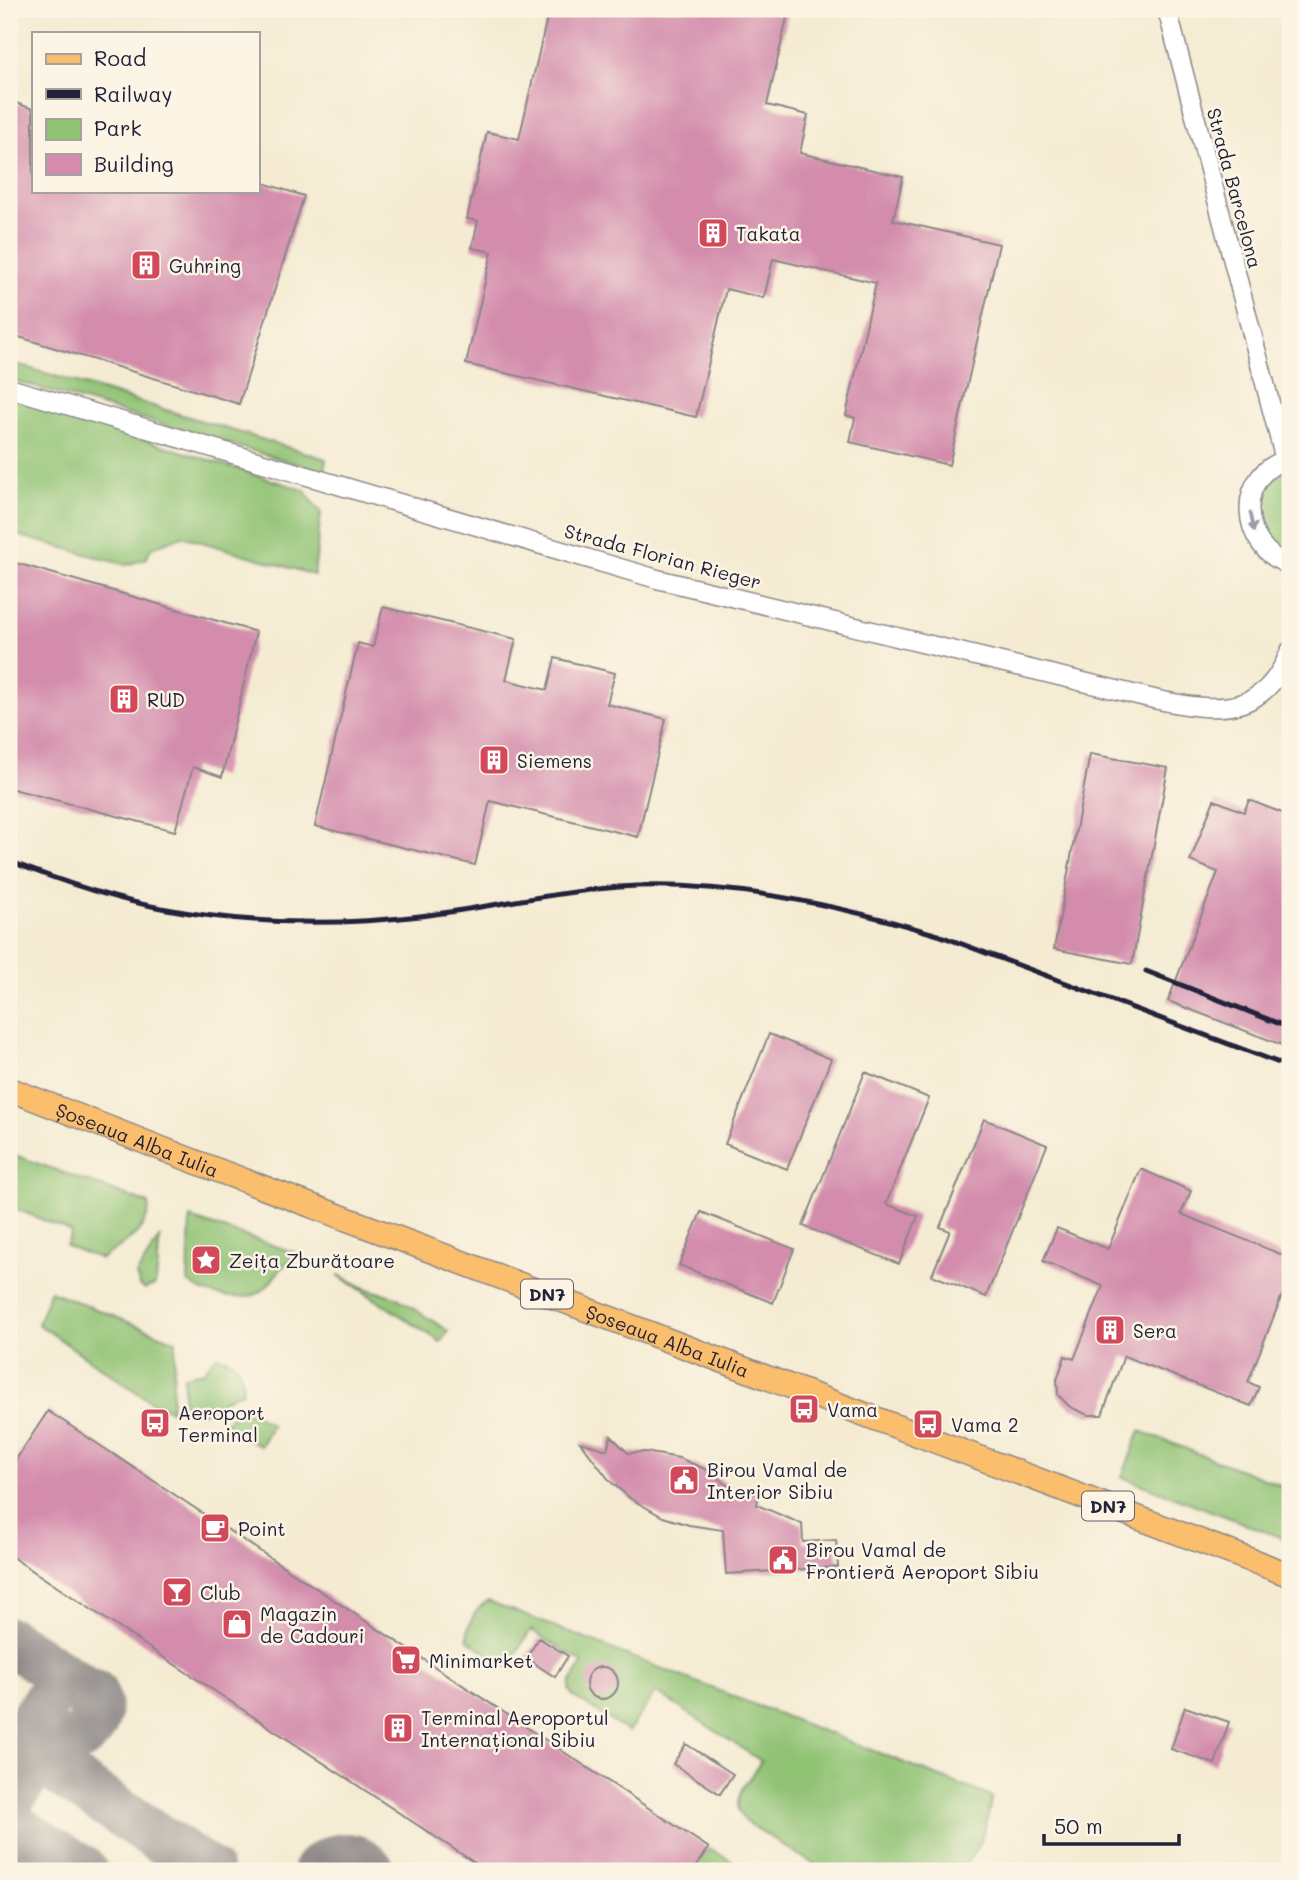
<svg xmlns="http://www.w3.org/2000/svg" width="1299" height="1880" font-family="Mali,sans-serif">
	<style>
		.green { fill: #91c374; stroke: #5a7258; stroke-width: 2 }
		.lines { fill: none; stroke-linecap: round; stroke-linejoin: round }
		.taxiway { stroke: #8b8686; stroke-width: 49 }
		.building { fill: #d38cac }
		.minor-casing { stroke: #8b8686; stroke-width: 21 }
		.major-casing { stroke: #8b8686; stroke-width: 26 }
		.minor { stroke: #fff; stroke-width: 18 }
		.major { stroke: #fabe6d; stroke-width: 23 }
		.rail { stroke: #22223b; stroke-width: 5 }
		.oneway { fill: #9c9ca7 }
		.labels { text-anchor: middle; dominant-baseline: central; stroke-width: 5; stroke-linejoin: round; paint-order: stroke }
		.shield { fill: #fcf5e5; stroke: #63616e; stroke-width: 2 }
		.shield-label { font-size: 18px; font-weight: bold; fill: #22223b }
		.street-label { font-size: 19px; fill: #22223b; stroke: #fcf5e5 }
		.poi-label { font-size: 19px; fill: #22223b; stroke: #fcf5e5; text-anchor: start }
	</style>
	<rect width="100%" height="100%" fill="#fcf5e5"/>
	<filter id="ink" filterUnits="userSpaceOnUse"><feTurbulence type="fractalNoise" baseFrequency=".0143" numOctaves="2"/><feDisplacementMap in="SourceGraphic" scale="14" xChannelSelector="R" yChannelSelector="G"/><feConvolveMatrix kernelMatrix="1 2 1 2 8 2 1 2 1" color-interpolation-filters="sRGB"/></filter>
	<filter id="wash" filterUnits="userSpaceOnUse"><feTurbulence type="fractalNoise" baseFrequency=".00686" numOctaves="4" result="noise"/><feDisplacementMap in="SourceGraphic" scale="28" xChannelSelector="R" yChannelSelector="G"/><feGaussianBlur stdDeviation="1.57" result="paint"/><feColorMatrix in="noise" values="0 0 0 0 0 0 0 0 0 0 0 0 0 0 0 0 0 1.4 0 .05"/><feComposite in="paint" operator="in"/></filter>
	<g filter="url(#wash)">
		<rect width="100%" height="100%" fill="#f4ebd2"/>
		<!-- green -->
		<path class="green" d="M9,362L326,459L324,472L9,379Z
			M9,397L304,490L321,513L314,575L182,536L151,548L146,559L126,565L9,533Z
			M1290,469V551C1250,540 1250,480 1290,469Z
			M9,1153L149,1204C150,1231 121,1245 101,1259L66,1246L72,1232L9,1206Z
			M190,1218L299,1254C263,1275 276,1304 223,1296C209,1294 199,1291 188,1282Z
			M160,1237C158,1248 158,1278 155,1285L145,1289L140,1286L136,1275Z
			M338,1275L367,1289L396,1297L448,1331L441,1342Z
			M50,1291L176,1341L171,1410L154,1404L38,1324Z
			M216,1356C236,1358 245,1372 242,1392C220,1397 208,1420 183,1411L184,1376L203,1372Z
			M248,1412L253,1413L272,1425L260,1446L224,1423L233,1415Z
			M1140,1431L1290,1489V1541L1122,1477Z
			M488,1601L992,1797C986,1827 982,1851 958,1871H825L746,1822C725,1800 750,1781 761,1761L656,1692L628,1732L574,1697L569,1690L570,1683L583,1663L531,1630L514,1656L516,1665L512,1670L468,1640C466,1626 475,1608 488,1601Z
			M709,1848L749,1871H693Z"/>
		<g class="lines">
			<!-- taxiway -->
			<path class="taxiway" d="M9,1641L63,1676
				M13,1741L208,1871
				M9,1801L47,1743C75,1750 109,1723 93,1693L84,1695L76,1684L63,1676L17,1744
				M9,1824L84,1871
				M317,1871C330,1855 358,1851 371,1871"/>
		</g>
		<g id="blocks">
			<!-- building -->
			<path class="building" d="M549,9H789L767,105L808,115L800,153L903,177L893,220L999,244L949,465L850,442L855,418L846,415L876,283L773,259L764,298L726,289L696,417L466,364L492,252L472,248L478,221L467,219L487,132L519,139Z
				M16,103L33,109V191H257V181L304,196L239,404L9,334V126Z
				M9,561L256,632L222,777L193,767L175,831L9,788Z
				M383,607L516,639L506,680L547,690L555,658L615,673L607,704L666,719L638,837L490,801L475,865L315,826L358,643L373,647Z
				M1090,754L1168,768L1132,964L1054,949Z
				M1214,800L1244,812L1249,800L1290,816V1048L1168,1001L1218,872L1190,861Z
				M769,1034L831,1059L787,1169L725,1144Z
				M865,1072L929,1098L886,1204L918,1216L899,1264L803,1226Z
				M984,1119L1047,1145L986,1297L932,1275L950,1231L940,1227Z
				M1141,1169L1191,1191L1181,1214L1290,1258V1275L1248,1382L1259,1387L1251,1406L1124,1356L1102,1415H1088L1070,1407L1058,1395L1057,1380L1065,1356L1074,1359L1103,1286L1043,1261L1057,1228L1108,1249Z
				M701,1212L794,1249L773,1303L679,1265Z
				M48,1411L709,1848L693,1871H487L9,1555V1470Z
				M611,1436L628,1453L645,1452L679,1458L710,1471L742,1497L759,1493L757,1505L802,1524L803,1542L836,1540L838,1567L726,1574L723,1530L689,1525L663,1517L631,1499L610,1481L580,1442L607,1450Z
				M539,1638L568,1656L555,1677L526,1658Z
				M586 1683a16 16 0 1 1 32 0a16 16 0 1 1-32 0Z
				M1185,1707L1229,1722L1215,1764L1171,1749Z
				M686,1744L733,1774L720,1794L673,1764Z"/>
		</g>
	</g>
	<g filter="url(#ink)">
		<use href="#blocks" fill-opacity="0" stroke="#8b8686" stroke-width="2"/>
		<g class="lines">
			<!-- minor casing -->
			<g class="minor-casing">
				<path id="minor" d="M1167,9L1285,460
					M9,388L657,579L1158,700C1218,712 1264,717 1290,651
					M1290,459C1234,471 1238,548 1290,565"/>
			</g>
			<!-- major casing -->
			<g class="major-casing">
				<g id="major">
					<path id="s1" d="M9,1089L201,1164L1290,1575"/>
				</g>
			</g>
			<!-- minor -->
			<use href="#minor" class="minor"/>
			<!-- major -->
			<use href="#major" class="major"/>
			<!-- rail -->
			<path class="rail" d="M9,861C55,879 112,899 161,908C245,924 335,926 420,916C486,908 552,892 619,887C723,880 840,905 938,935L1290,1067
				M1146,971L1290,1028"/>
		</g>
		<!-- one-way arrows -->
		<defs><path id="oneway-solid" d="M-6-.8H1V-3.2L6.5 0L1 3.2V.8H-6Z" transform="scale(1.75)"/></defs>
		<use class="oneway" href="#oneway-solid" transform="translate(1252 522) rotate(78)"/>
	</g>
	<!-- icons -->
	<defs>
		<g id="building-square" transform="scale(1.575)"><rect x="-9" y="-9" width="18" height="18" rx="4" fill="#d1495b" stroke="#fcf5e5"/><path d="M-4-6H4V6H1V3H-1V6H-4ZM-2.5-4.3h1.7v1.8h-1.7ZM.8-4.3h1.7v1.8H.8ZM-2.5-1h1.7V.8h-1.7ZM.8-1h1.7V.8H.8Z" fill="#fff"/></g>
		<g id="sight-square" transform="scale(1.575)"><rect x="-9" y="-9" width="18" height="18" rx="4" fill="#d1495b" stroke="#fcf5e5"/><path d="M0-6L1.8-2.2L6-1.7L2.9 1.2L3.7 5.4L0 3.3L-3.7 5.4L-2.9 1.2L-6-1.7L-1.8-2.2Z" fill="#fff"/></g>
		<g id="bus-square" transform="scale(1.575)"><rect x="-9" y="-9" width="18" height="18" rx="4" fill="#d1495b" stroke="#fcf5e5"/><path d="M-5-6H5V4H4V6H2V4H-2V6H-4V4H-5ZM-3.5-4V0h7V-4ZM-3.5 1.2v1.5H-2V1.2ZM2 1.2v1.5H3.5V1.2Z" fill="#fff"/></g>
		<g id="civic-square" transform="scale(1.575)"><rect x="-9" y="-9" width="18" height="18" rx="4" fill="#d1495b" stroke="#fcf5e5"/><path d="M-.6-6.5H3V-4.5H.6V-3L4-1V1h2V6H-6V1h2V-1L-.6-3ZM-1.2 2.5V6h2.4V2.5Z" fill="#fff"/></g>
		<g id="cafe-square" transform="scale(1.575)"><rect x="-9" y="-9" width="18" height="18" rx="4" fill="#d1495b" stroke="#fcf5e5"/><path d="M-5.5-4.5H6V0H3Q3 3.5 0 3.5H-2.5Q-5.5 3.5-5.5 0ZM3-3.2v2h1.7v-2ZM-6 4.5H4V6H-6Z" fill="#fff"/></g>
		<g id="bar-square" transform="scale(1.575)"><rect x="-9" y="-9" width="18" height="18" rx="4" fill="#d1495b" stroke="#fcf5e5"/><path d="M-6-5H6L.8 .8V4.5H3.5V6h-7V4.5H-.8V.8Z" fill="#fff"/></g>
		<g id="shop-square" transform="scale(1.575)"><rect x="-9" y="-9" width="18" height="18" rx="4" fill="#d1495b" stroke="#fcf5e5"/><path d="M-5-2.5h2.3a2.7 3.5 0 0 1 5.4 0H5L5.5 6h-11ZM-1.5-2.5h3a1.5 2.3 0 0 0-3 0Z" fill="#fff"/></g>
		<g id="supermarket-square" transform="scale(1.575)"><rect x="-9" y="-9" width="18" height="18" rx="4" fill="#d1495b" stroke="#fcf5e5"/><path d="M-6-5.5h2.5l.6 2H6L4.5 2H-2.5L-4.4-4H-6ZM-1.5 3.2a1.3 1.3 0 1 0 .1 0ZM3 3.2a1.3 1.3 0 1 0 .1 0Z" fill="#fff"/></g>
	</defs>
	<g fill-rule="evenodd">
		<use href="#building-square" x="713" y="233"/>
		<use href="#building-square" x="146" y="265"/>
		<use href="#building-square" x="124" y="699"/>
		<use href="#building-square" x="494" y="760"/>
		<use href="#sight-square" x="206" y="1260"/>
		<use href="#building-square" x="1110" y="1330"/>
		<use href="#bus-square" x="804" y="1409"/>
		<use href="#bus-square" x="155" y="1423"/>
		<use href="#bus-square" x="928" y="1424"/>
		<use href="#civic-square" x="684" y="1480"/>
		<use href="#cafe-square" x="215" y="1528"/>
		<use href="#civic-square" x="783" y="1560"/>
		<use href="#bar-square" x="177" y="1592"/>
		<use href="#shop-square" x="237" y="1624"/>
		<use href="#supermarket-square" x="406" y="1660"/>
		<use href="#building-square" x="398" y="1728"/>
	</g>
	<g class="labels">
		<!-- shield labels -->
		<g class="shield">
			<rect x="521" y="1279.5" width="52" height="29" rx="5"/>
			<rect x="1082" y="1491.5" width="52" height="29" rx="5"/>
		</g>
		<g class="shield-label">
			<text x="547" y="1294">DN7</text>
			<text x="1108" y="1506">DN7</text>
		</g>
		<!-- street labels -->
		<g class="street-label">
			<text transform="translate(1235 188) rotate(75)">Strada Barcelona</text>
			<text transform="translate(663 556) rotate(15)">Strada Florian Rieger</text>
			<text stroke="none"><textPath href="#s1" startOffset="138">Șoseaua Alba Iulia</textPath></text>
			<text stroke="none"><textPath href="#s1" startOffset="705">Șoseaua Alba Iulia</textPath></text>
		</g>
		<!-- poi labels -->
		<g class="poi-label">
			<text x="736" y="233">Takata</text>
			<text x="169" y="265">Guhring</text>
			<text x="147" y="699">RUD</text>
			<text x="517" y="760">Siemens</text>
			<text x="229" y="1260">Zeița Zburătoare</text>
			<text x="1133" y="1330">Sera</text>
			<text x="827" y="1409">Vama</text>
			<text x="178" y="1412">Aeroport<tspan x="178" dy="22">Terminal</tspan></text>
			<text x="951" y="1424">Vama 2</text>
			<text x="707" y="1469">Birou Vamal de<tspan x="707" dy="22">Interior Sibiu</tspan></text>
			<text x="238" y="1528">Point</text>
			<text x="806" y="1549">Birou Vamal de<tspan x="806" dy="22">Frontieră Aeroport Sibiu</tspan></text>
			<text x="200" y="1592">Club</text>
			<text x="260" y="1613">Magazin<tspan x="260" dy="22">de Cadouri</tspan></text>
			<text x="429" y="1660">Minimarket</text>
			<text x="421" y="1717">Terminal Aeroportul<tspan x="421" dy="22">Internațional Sibiu</tspan></text>
		</g>
	</g>
	<!-- margin -->
	<rect width="1299" height="1880" fill="none" stroke="#fcf5e5" stroke-width="35"/>
	<!-- legend -->
	<rect x="32" y="32" width="228" height="161" fill="#fcf5e5" stroke="#a5a1a1" stroke-width="2"/>
	<rect x="46" y="54" width="35" height="10" fill="#fabe6d" stroke="#a5a1a1" stroke-width="2"/>
	<text x="94" y="66" font-size="21" fill="#22223b">Road</text>
	<rect x="46" y="89" width="35" height="10" fill="#22223b" stroke="#a5a1a1" stroke-width="2"/>
	<text x="94" y="102" font-size="21" fill="#22223b">Railway</text>
	<rect x="46" y="119" width="35" height="21" fill="#91c374" stroke="#a5a1a1" stroke-width="2"/>
	<text x="94" y="136" font-size="21" fill="#22223b">Park</text>
	<rect x="46" y="154" width="35" height="21" fill="#d38cac" stroke="#a5a1a1" stroke-width="2"/>
	<text x="94" y="172" font-size="21" fill="#22223b">Building</text>
	<!-- scale -->
	<path d="M1044 1834v10h135v-10" fill="none" stroke="#22223b" stroke-width="3.5"/>
	<text x="1054" y="1834" font-size="21" fill="#22223b" stroke="#fcf5e5" stroke-width="5" paint-order="stroke">50 m</text>
</svg>
